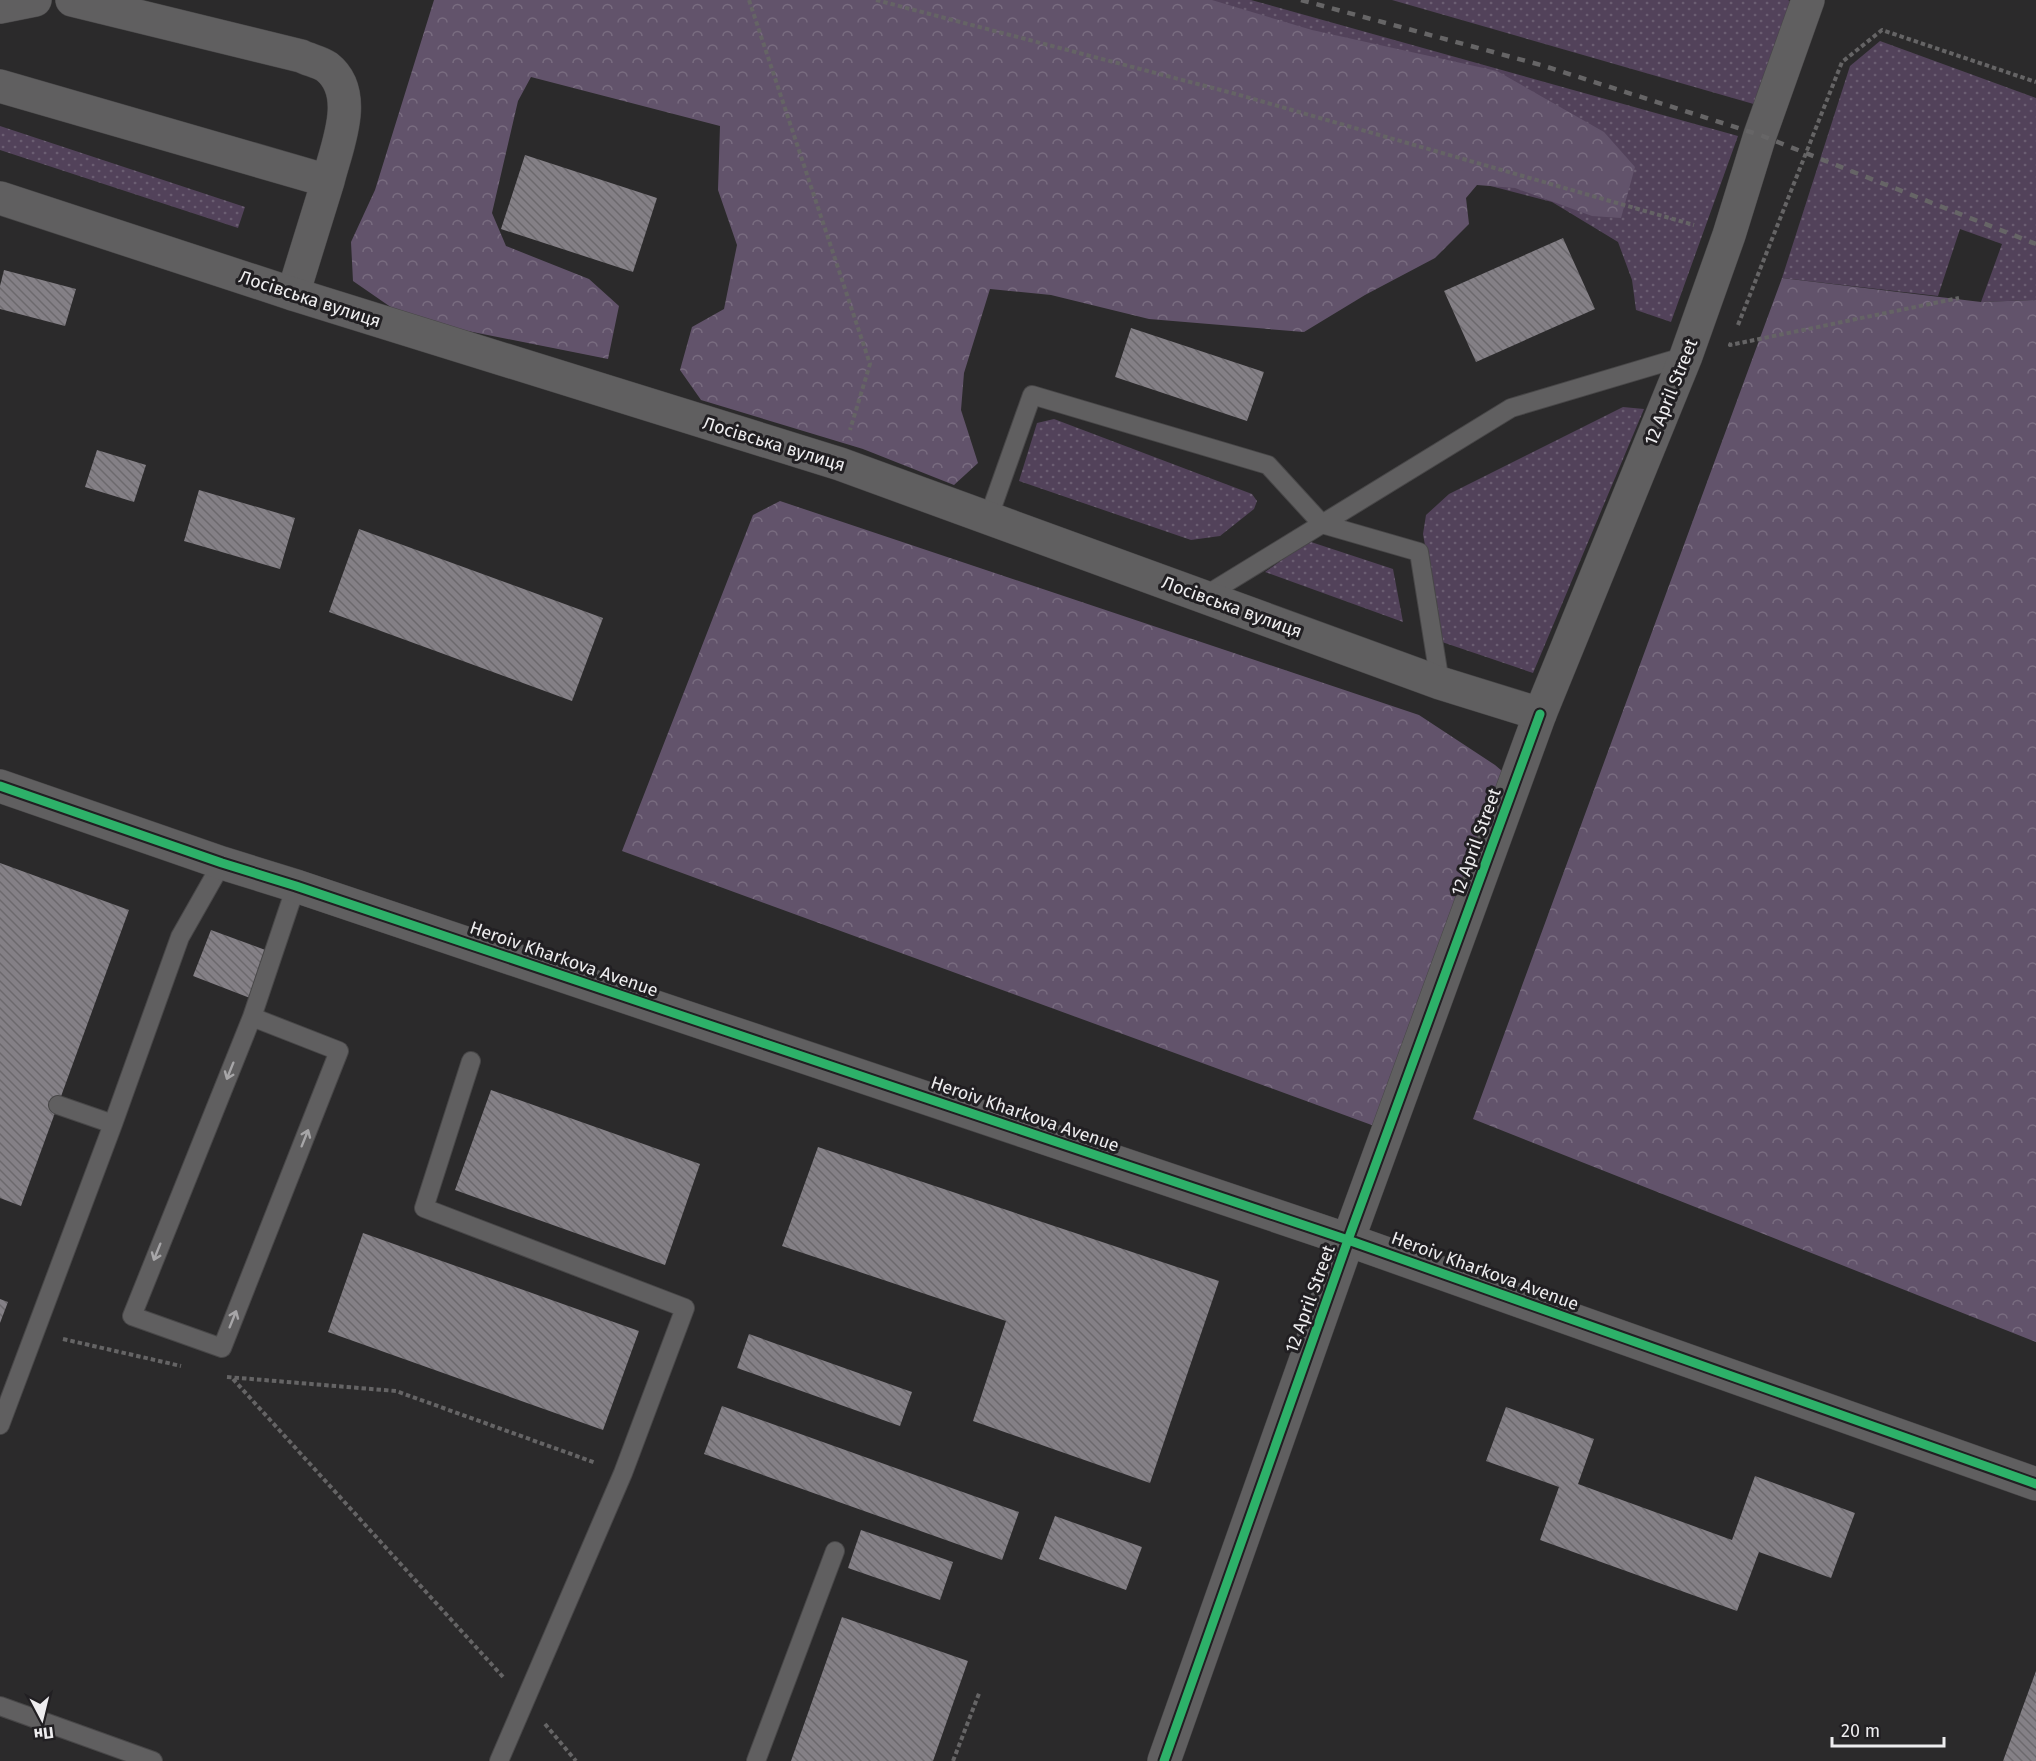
<svg xmlns="http://www.w3.org/2000/svg" width="2036" height="1761" font-family="'Fira Sans',sans-serif">
	<style>
		.grass { fill: url(#grass-dots) }
		.forest { fill: url(#forest-crowns) }
		.building { fill: url(#building-back-hatch) }
		.lines { fill: none; stroke-linecap: round; stroke-linejoin: round }
		.service-casing { stroke: #484748; stroke-width: 20 }
		.minor-casing { stroke: #484748; stroke-width: 34 }
		.tertiary-casing { stroke: #484748; stroke-width: 34 }
		.secondary-casing { stroke: #484748; stroke-width: 34 }
		.path { stroke: #656465; stroke-width: 4; stroke-dasharray: 4.5 3; stroke-linecap: butt }
		.service { stroke: #605f60; stroke-width: 18 }
		.minor { stroke: #605f60; stroke-width: 33 }
		.tertiary { stroke: #605f60; stroke-width: 33 }
		.secondary { stroke: #605f60; stroke-width: 33 }
		.rail { stroke: #666566; stroke-width: 4.5; stroke-dasharray: 8 8; stroke-linecap: butt }
		.cycleway-casing { stroke: #211f22; stroke-width: 13 }
		.cycleway { stroke: #2db169; stroke-width: 9 }
		.oneway { stroke: #a7a6a8 }
		.labels { text-anchor: middle; dominant-baseline: central; stroke-width: 6; stroke-linejoin: round; paint-order: stroke }
		.street-label { font-size: 18px; fill: #eeedef; stroke: #211f22 }
	</style>
	<defs>
		<pattern id="grass-dots" width="8" height="8" patternUnits="userSpaceOnUse" patternTransform="scale(1.5)"><rect width="8" height="8" fill="#52425a"/><path d="M2 2h.1M6 6h.1" fill="none" stroke="#6b5e72" stroke-width="1.8" stroke-linecap="round"/></pattern>
		<pattern id="forest-crowns" width="20" height="18" patternUnits="userSpaceOnUse" patternTransform="scale(1.5)"><rect width="20" height="18" fill="#62536b"/><path d="M2 6a3 3 0 1 1 6 0M12 15a3 3 0 1 1 6 0" fill="none" stroke="#796c80"/></pattern>
		<pattern id="building-back-hatch" width="6" height="6" patternUnits="userSpaceOnUse" patternTransform="scale(1.5)"><rect width="6" height="6" fill="#848086"/><path d="M-1 5l2 2M0 0l6 6M5-1l2 2" fill="none" stroke="#6c696d"/></pattern>
	</defs>
	<rect width="100%" height="100%" fill="#2b2a2b"/>
	<!-- grass -->
	<path class="grass" d="M780,0H1251L1738,136L1671,322L1636,310L1632,280L1618,242L1552,202Z
		M1392,0H1788L1796,4L1764,107Z
		M1880,41L2036,98V300L1981,302L2002,244L1960,229L1938,296L1782,278L1850,66Z
		M0,126L245,207L238,228L0,150Z
		M1623,407L1644,409L1533,673L1442,642L1423,534L1426,515L1449,494Z
		M1054,419L1252,494L1257,501L1254,509L1220,536L1191,540L1019,481L1037,423Z
		M1308,541L1393,569L1403,622L1265,572Z"/>
	<!-- forest -->
	<path class="forest" d="M434,0H1212L1312,30L1497,71L1604,132L1635,167L1621,218L1592,216L1515,188L1477,185L1466,198L1469,224L1435,258L1365,295L1304,332L1149,319L1051,295L990,289L964,373L961,410L978,463L954,485L863,449L701,400L680,370L692,327L724,309L737,245L718,190L720,126L531,77L518,101L492,213L506,246L589,279L619,306L608,359L408,319L353,281L351,242L375,190Z
		M1782,278L1981,302L2036,300V1342L1473,1119Z
		M780,501L1419,715L1495,765L1515,782L1388,1131L622,851L753,515Z"/>
	<!-- building -->
	<path class="building" d="M525,155L657,198L633,272L501,229Z
		M1563,238L1595,309L1476,362L1444,291Z
		M4,270L76,289L65,326L0,309V286Z
		M1131,328L1264,372L1247,421L1115,377Z
		M97,450L146,465L134,502L85,487Z
		M199,490L295,518L280,569L184,541Z
		M359,529L603,618L572,701L329,612Z
		M0,863L129,910L21,1206L0,1198Z
		M211,930L268,951L250,998L193,976Z
		M491,1090L700,1164L665,1265L455,1190Z
		M818,1147L1219,1281L1150,1483L973,1421L1006,1321L782,1246Z
		M363,1233L639,1331L603,1430L328,1332Z
		M0,1299L8,1302L0,1323Z
		M749,1334L912,1392L900,1426L737,1368Z
		M722,1406L1019,1512L1002,1560L704,1454Z
		M1506,1407L1594,1439L1578,1484L1732,1540L1755,1476L1855,1513L1831,1578L1759,1552L1737,1611L1540,1540L1559,1487L1486,1461Z
		M1055,1516L1142,1547L1126,1590L1039,1559Z
		M861,1530L953,1562L940,1600L848,1568Z
		M842,1617L968,1661L933,1761H791Z
		M2036,1672V1761H2003L2036,1671Z"/>
	<g class="lines">
		<!-- service casing -->
		<g class="service-casing">
			<path id="service" d="M988,519L1032,395L1268,465L1322,524L1419,552L1440,683
				M1203,597L1511,408L1686,356
				M252,1017L339,1051L222,1348L132,1316L252,1017L296,886
				M471,1061L424,1208L685,1308L623,1473L499,1761
				M58,1105L113,1124
				M0,1425L113,1124L180,937L222,863
				M0,1706L153,1761
				M756,1761L835,1551"/>
		</g>
		<!-- minor casing -->
		<g class="minor-casing">
			<path id="minor" d="M72,0L301,56C309,60 320,62 327,67C361,94 336,148 328,181
				M0,7L35,0
				M0,86L328,181L293,294
				M1164,1761L1348,1240"/>
		</g>
		<!-- tertiary casing -->
		<g class="tertiary-casing">
			<path id="tertiary" d="M0,786L222,863L296,886L1348,1240L2036,1484
				M1348,1240L1540,714"/>
		</g>
		<!-- secondary casing -->
		<g class="secondary-casing">
			<path id="secondary" d="M0,198L293,294L840,464L1440,683L1540,714L1686,356L1729,235L1760,135L1808,0"/>
		</g>
		<!-- path -->
		<path class="path" d="M749,0L870,364L850,430
			M876,0L1236,94L1694,225
			M1738,325L1842,62L1882,30L2036,82
			M1731,343L1730,345L1959,298
			M63,1339L181,1366
			M227,1377L396,1391L596,1463
			M233,1379L504,1678
			M545,1724L576,1761
			M953,1761L980,1691"/>
		<!-- service -->
		<use href="#service" class="service"/>
		<!-- minor -->
		<use href="#minor" class="minor"/>
		<!-- tertiary -->
		<use href="#tertiary" class="tertiary"/>
		<!-- secondary -->
		<use href="#secondary" class="secondary"/>
		<!-- rail -->
		<path class="rail" d="M1301,0L1541,65L1760,135L2036,244"/>
		<!-- cycleway casing -->
		<g class="cycleway-casing">
			<path id="cycleway" d="M0,786L222,863L296,886L1348,1240L2036,1484
				M1164,1761L1348,1240L1540,714"/>
		</g>
		<!-- cycleway -->
		<use href="#cycleway" class="cycleway"/>
	</g>
	<!-- one-way arrows -->
	<defs><path id="oneway-shaft" d="M-6 0H5M1.5-3L5.5 0L1.5 3" fill="none" stroke-width="1.6" stroke-linecap="round" stroke-linejoin="round" transform="scale(1.5)"/></defs>
	<g class="oneway">
		<use href="#oneway-shaft" transform="translate(230 1071) rotate(112)"/>
		<use href="#oneway-shaft" transform="translate(305 1138) rotate(-68)"/>
		<use href="#oneway-shaft" transform="translate(157 1252) rotate(112)"/>
		<use href="#oneway-shaft" transform="translate(233 1319) rotate(-68)"/>
	</g>
	<g class="labels">
		<!-- street labels -->
		<g class="street-label">
			<text transform="translate(310 299) rotate(18)">Лосівська вулиця</text>
			<text transform="translate(1671 392) rotate(-68)">12 April Street</text>
			<text transform="translate(774 444) rotate(17)">Лосівська вулиця</text>
			<text transform="translate(1232 607) rotate(20)">Лосівська вулиця</text>
			<text transform="translate(1476 842) rotate(-70)">12 April Street</text>
			<text transform="translate(564 959) rotate(19)">Heroiv Kharkova Avenue</text>
			<text transform="translate(1025 1114) rotate(19)">Heroiv Kharkova Avenue</text>
			<text transform="translate(1485 1271) rotate(20)">Heroiv Kharkova Avenue</text>
			<text transform="translate(1310 1299) rotate(-70)">12 April Street</text>
		</g>
	</g>
	<!-- north arrow -->
	<g transform="translate(42 1719) rotate(173)" stroke="#211f22" stroke-width="4.5" paint-order="stroke">
	<path d="M0-4.5L10 22L0 15L-10 22Z" fill="#eeedef"/>
	<text y="-9" font-size="16" font-weight="bold" text-anchor="middle" fill="#eeedef">Пн</text>
	</g>
	<!-- scale -->
	<path d="M1832 1737v9h112v-9" fill="none" stroke="#eeedef" stroke-width="3"/>
	<text x="1841" y="1737" font-size="18" fill="#eeedef" stroke="#211f22" stroke-width="4.5" paint-order="stroke">20 m</text>
</svg>
